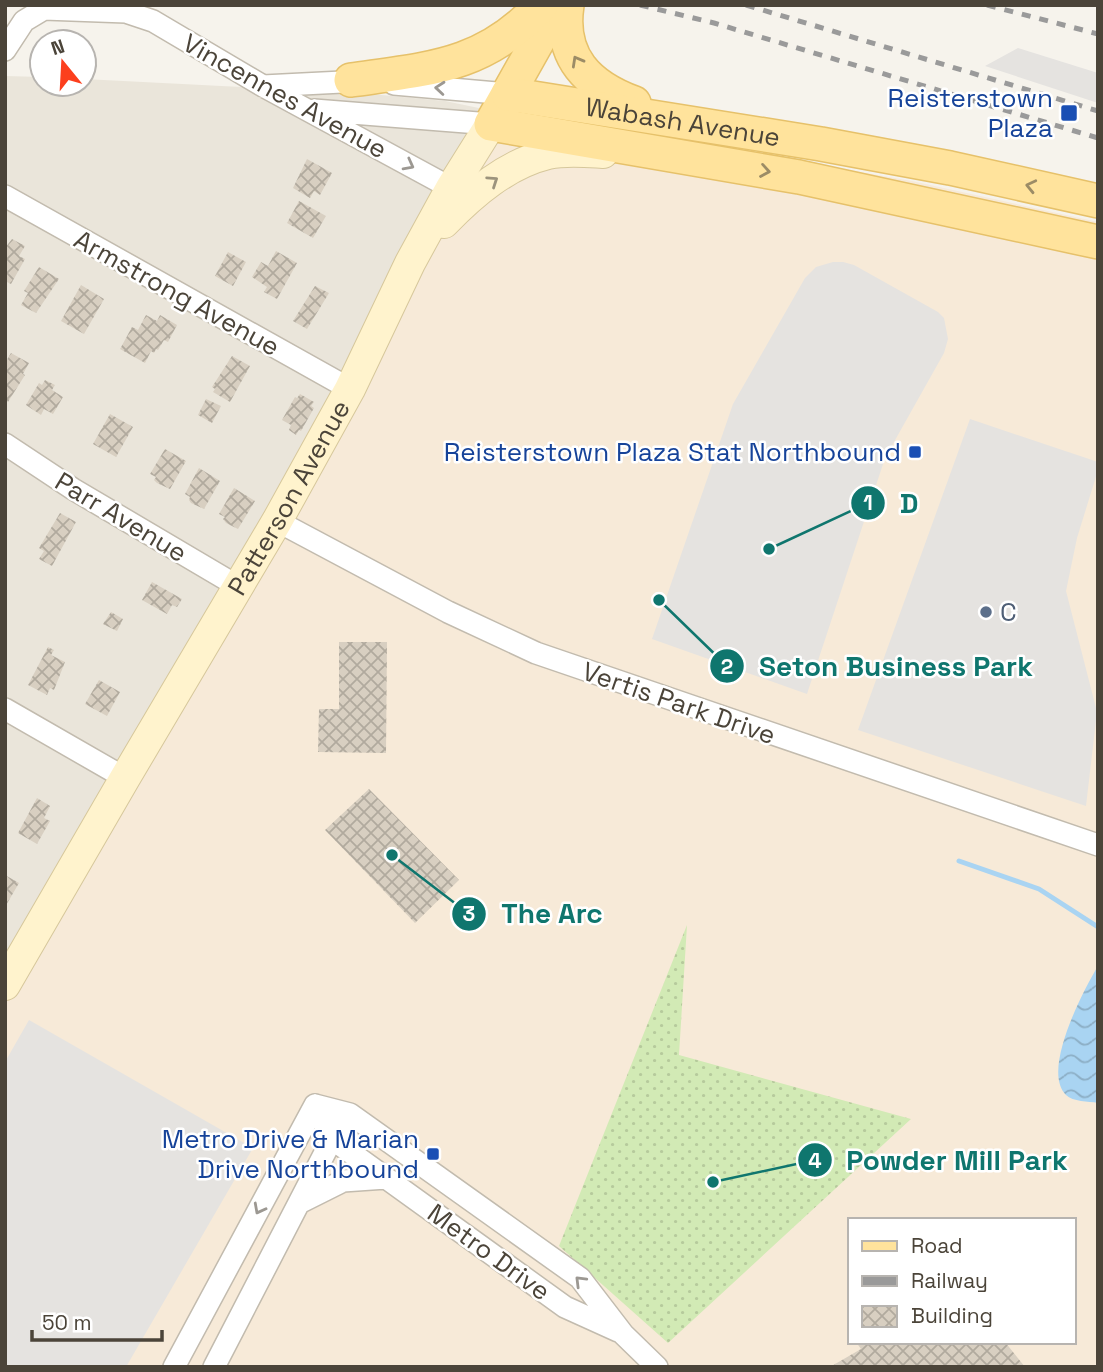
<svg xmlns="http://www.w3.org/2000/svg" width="1103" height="1372" font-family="'Space Grotesk',sans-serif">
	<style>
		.residential { fill: #eae5da }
		.commercial { fill: #f7ead8; fill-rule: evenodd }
		.grass { fill: url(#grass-dots) }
		.parking { fill: #e5e3e0 }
		.water { fill: url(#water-waves) }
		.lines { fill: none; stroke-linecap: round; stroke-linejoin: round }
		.stream { stroke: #a9d4f2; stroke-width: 5 }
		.building { fill: url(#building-cross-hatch) }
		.street-casing { stroke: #c2bbae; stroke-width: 24 }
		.secondary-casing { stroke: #d6c79b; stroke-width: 32 }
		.primary-casing { stroke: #e6c16a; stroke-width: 36 }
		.street { stroke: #fff; stroke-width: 21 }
		.secondary { stroke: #fff3cd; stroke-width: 30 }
		.primary { stroke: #ffe39c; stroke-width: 33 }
		.rail { stroke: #9a9a9a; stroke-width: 5; stroke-dasharray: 9 9; stroke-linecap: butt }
		.oneway { stroke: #9c8c66 }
		.oneway2 { stroke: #9c9892 }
		.oneway3 { stroke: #9c937c }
		.transit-dot { fill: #1a4fb4; stroke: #fff; stroke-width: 2.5 }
		.service-dot { fill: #5c6f8a; stroke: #fff; stroke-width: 2.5 }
		.labels { text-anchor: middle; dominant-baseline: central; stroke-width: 5; stroke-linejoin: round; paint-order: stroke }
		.street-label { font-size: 26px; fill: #4b4439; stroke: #fff }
		.transit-label { font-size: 26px; fill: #164399; stroke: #fff; text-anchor: end }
		.service-label { font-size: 26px; fill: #4e5e75; stroke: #fff; text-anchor: start }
		.leader { fill: none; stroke: #0f766e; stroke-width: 2.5 }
		.callout-dot { fill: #0f766e; stroke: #fff; stroke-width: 2.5 }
		.mark-label { font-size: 21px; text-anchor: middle; font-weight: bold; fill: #fff }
		.callout-label { font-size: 28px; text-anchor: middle; font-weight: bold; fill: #0f766e; stroke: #fff; stroke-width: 5; stroke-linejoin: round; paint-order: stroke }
	</style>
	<defs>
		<pattern id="grass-dots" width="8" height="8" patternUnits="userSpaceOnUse" patternTransform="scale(1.75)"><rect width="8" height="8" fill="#d2eab5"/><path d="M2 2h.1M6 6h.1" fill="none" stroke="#b6ca9c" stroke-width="1.8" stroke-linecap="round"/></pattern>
		<pattern id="water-waves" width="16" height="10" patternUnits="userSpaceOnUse" patternTransform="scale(1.75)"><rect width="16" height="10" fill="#a9d4f2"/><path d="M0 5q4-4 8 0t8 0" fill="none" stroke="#8caec5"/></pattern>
		<pattern id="building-cross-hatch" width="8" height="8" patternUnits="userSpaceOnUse" patternTransform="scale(1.75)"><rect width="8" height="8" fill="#d8cfc1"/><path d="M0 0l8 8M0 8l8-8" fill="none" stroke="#b1aa9e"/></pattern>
	</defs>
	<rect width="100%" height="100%" fill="#f6f3ec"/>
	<!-- residential -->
	<path class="residential" d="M5,76L42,77V84H84V79L360,93L445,101L498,112L5,978Z"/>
	<!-- commercial -->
	<path class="commercial" d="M498,112L632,132L912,181L1098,222V1367H5V978ZM849,1220H1073V1342H849Z"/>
	<!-- grass -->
	<path class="grass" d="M687,925L679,1055L911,1119L668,1343L559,1246Z"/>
	<!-- parking -->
	<path class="parking" d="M1018,48L1098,73V103L985,66Z
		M833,262H843L854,265L938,312L944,318L948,339L944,353L885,458L807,694L652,639L733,404L805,278L816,267Z
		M970,419L1098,462V470L1077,538L1066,591L1097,712L1086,806L858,730Z
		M29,1020L253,1148L126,1367H5V1062Z"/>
	<!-- water -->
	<path class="water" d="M1098,966V1103C1088,1101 1073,1102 1066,1095C1041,1071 1083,991 1098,966Z"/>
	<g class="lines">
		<!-- stream -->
		<path class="stream" d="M959,861L1039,889L1098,927"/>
	</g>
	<!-- building -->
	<path class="building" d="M307,159L332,173L320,195L314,191L310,198L293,188Z
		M299,201L326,216L313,238L287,223Z
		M12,239L25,246L19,256L25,259L11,284L5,281V248Z
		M276,251L297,263L277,299L264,292L267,287L252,277L261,262L268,266Z
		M228,252L246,262L233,286L215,276Z
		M39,267L59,279L36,313L21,305L28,293L24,291Z
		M81,285L104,299L84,334L61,321Z
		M315,286L329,293L307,329L293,321Z
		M146,315L157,321L160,315L177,325L168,342L164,340L158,350L156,349L154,353L151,351L145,363L120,349L132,327L138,330Z
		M11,353L29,363L23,374L25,375L8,402L5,400V363Z
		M232,356L250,366L230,402L213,392L215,389L212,387Z
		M45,380L55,385L52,390L63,397L53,414L44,409L41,415L26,405L39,383L42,385Z
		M300,394L314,402L311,406L314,408L301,431L299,430L296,435L289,430L291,425L282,420L295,397L297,398Z
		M206,399L221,406L212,423L198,415Z
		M110,414L133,427L116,457L93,444Z
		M165,449L186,461L170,489L157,483L154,480L156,477L150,474Z
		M199,468L220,481L204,509L191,503L189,500L190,497L185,494Z
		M234,488L255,501L238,529L226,523L223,519L225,517L219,514Z
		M60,513L76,522L52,566L39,559L44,551L39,548Z
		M152,582L182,599L177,607L172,605L167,614L142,600Z
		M111,612L123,619L117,631L103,624Z
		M339,642H387L386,753L318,752L319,709H339Z
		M48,647L54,650L51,655L65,662L54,690L50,688L47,695L28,685Z
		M99,680L120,692L107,716L85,704Z
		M369,789L459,880L415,923L325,830Z
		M37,798L50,806L44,818L50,821L37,844L18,833Z
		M5,875L19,883L5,907Z
		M856,1342H1005L1025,1367H830L861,1349Z"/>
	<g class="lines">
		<!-- street casing -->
		<g class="street-casing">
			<path id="street" d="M5,50L24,21L44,9L126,12L153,21L263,86L451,188
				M394,84L508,94
				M263,86L362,81
				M314,110L491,124
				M5,196L350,389
				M5,444L73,489L239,587
				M277,521L448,612L536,653L1098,845
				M5,709L125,778
				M315,1105L350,1114L580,1278L623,1334L657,1367
				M315,1105L332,1139L565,1307L618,1331
				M299,1203L343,1181L386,1178
				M174,1367L315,1105
				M214,1367L332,1139L341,1127"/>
		</g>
		<!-- secondary casing -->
		<g class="secondary-casing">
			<g id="secondary">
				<path d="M444,223C473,193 507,164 548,154C565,150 586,152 603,153"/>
				<path id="s1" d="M5,985L125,778L277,521L350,389L410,263L451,188L491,124"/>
			</g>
		</g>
		<!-- primary casing -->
		<g class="primary-casing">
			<g id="primary">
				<path d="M558,5L491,124L799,177L1098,242"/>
				<path d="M567,5C559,57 588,86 634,103"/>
				<path d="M351,80C428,69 485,67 541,5"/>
				<path id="s2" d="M508,94L821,144L950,168L1098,201"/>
			</g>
		</g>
		<!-- street -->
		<use href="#street" class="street"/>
		<!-- secondary -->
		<use href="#secondary" class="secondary"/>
		<!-- primary -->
		<use href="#primary" class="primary"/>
		<!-- rail -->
		<path class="rail" d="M640,5L714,23L1098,138
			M746,5L1098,111
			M987,5L1098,34"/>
	</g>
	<!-- one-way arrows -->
	<defs><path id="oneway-chevron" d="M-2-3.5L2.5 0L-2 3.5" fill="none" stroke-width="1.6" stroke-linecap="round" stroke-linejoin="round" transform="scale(1.75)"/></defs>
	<g class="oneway">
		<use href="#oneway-chevron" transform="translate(577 61) rotate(-119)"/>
		<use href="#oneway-chevron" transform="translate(765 171) rotate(10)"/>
		<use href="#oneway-chevron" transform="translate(1031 186) rotate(-167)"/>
	</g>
	<g class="oneway2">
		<use href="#oneway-chevron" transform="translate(440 88) rotate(-175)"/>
		<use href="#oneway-chevron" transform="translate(409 165) rotate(28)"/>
		<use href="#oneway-chevron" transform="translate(259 1209) rotate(118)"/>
		<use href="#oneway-chevron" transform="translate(580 1281) rotate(-135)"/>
	</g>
	<use class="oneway3" href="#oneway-chevron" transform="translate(493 181) rotate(-34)"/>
	<!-- markers -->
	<g class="transit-dot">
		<rect x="1060" y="104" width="18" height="18" rx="3.5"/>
		<rect x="908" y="445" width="14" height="14" rx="3.5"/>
		<rect x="426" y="1147" width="14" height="14" rx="3.5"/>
	</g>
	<circle class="service-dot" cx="986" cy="612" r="7"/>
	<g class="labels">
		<!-- street labels -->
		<g class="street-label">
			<text transform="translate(285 96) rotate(29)">Vincennes Avenue</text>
			<text stroke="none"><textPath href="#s2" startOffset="177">Wabash Avenue</textPath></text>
			<text transform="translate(177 293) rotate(29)">Armstrong Avenue</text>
			<text stroke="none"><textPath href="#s1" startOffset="564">Patterson Avenue</textPath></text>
			<text transform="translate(121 517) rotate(31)">Parr Avenue</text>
			<text transform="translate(679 703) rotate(19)">Vertis Park Drive</text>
			<text transform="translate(489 1252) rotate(36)">Metro Drive</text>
		</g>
		<!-- transit labels -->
		<g class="transit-label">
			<text x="1053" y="98">Reisterstown<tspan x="1053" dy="30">Plaza</tspan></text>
			<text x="901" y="452">Reisterstown Plaza Stat Northbound</text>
			<text x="419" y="1139">Metro Drive &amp; Marian<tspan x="419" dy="30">Drive Northbound</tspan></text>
		</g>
		<!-- service labels -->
		<g class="service-label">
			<text x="1000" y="612">C</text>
		</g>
	</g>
	<!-- callouts -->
	<path class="leader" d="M769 549L868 503M659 600L727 666M392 855L469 914M713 1182L815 1160"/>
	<g class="callout-dot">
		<circle cx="769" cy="549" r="7"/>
		<circle cx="659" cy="600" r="7"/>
		<circle cx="392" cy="855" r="7"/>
		<circle cx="713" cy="1182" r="7"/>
		<circle cx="868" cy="503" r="18"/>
		<circle cx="727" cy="666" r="18"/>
		<circle cx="469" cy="914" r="18"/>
		<circle cx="815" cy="1160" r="18"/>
	</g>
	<g class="mark-label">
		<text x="868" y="510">1</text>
		<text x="727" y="674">2</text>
		<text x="469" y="921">3</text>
		<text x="815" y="1168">4</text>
	</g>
	<g class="callout-label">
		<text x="909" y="513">D</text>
		<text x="896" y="676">Seton Business Park</text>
		<text x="552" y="923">The Arc</text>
		<text x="957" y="1170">Powder Mill Park</text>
	</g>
	<!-- border -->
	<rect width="1103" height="1372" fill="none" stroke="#4b4439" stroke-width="14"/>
	<!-- legend -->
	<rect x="848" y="1218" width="228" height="126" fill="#ffffff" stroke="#b7b4b0" stroke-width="2"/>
	<rect x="862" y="1241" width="35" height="10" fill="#ffe39c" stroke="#b7b4b0" stroke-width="2"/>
	<text x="911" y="1253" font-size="21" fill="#4b4439">Road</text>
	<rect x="862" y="1276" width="35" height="10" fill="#9a9a9a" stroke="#b7b4b0" stroke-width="2"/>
	<text x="911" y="1288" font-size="21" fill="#4b4439">Railway</text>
	<rect x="862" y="1306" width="35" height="21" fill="url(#building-cross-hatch)" stroke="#b7b4b0" stroke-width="2"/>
	<text x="911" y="1323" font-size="21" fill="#4b4439">Building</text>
	<!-- north arrow -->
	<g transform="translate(63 63) rotate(342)"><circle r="33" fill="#ffffff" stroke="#b7b4b0" stroke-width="2"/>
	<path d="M0-5L12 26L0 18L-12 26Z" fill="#fc3f1d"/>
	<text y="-10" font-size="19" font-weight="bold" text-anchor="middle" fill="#4b4439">N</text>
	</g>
	<!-- scale -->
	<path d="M32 1330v10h130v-10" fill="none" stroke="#4b4439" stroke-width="3.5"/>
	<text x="42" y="1330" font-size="21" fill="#4b4439" stroke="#ffffff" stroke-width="5" paint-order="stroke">50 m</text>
</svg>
